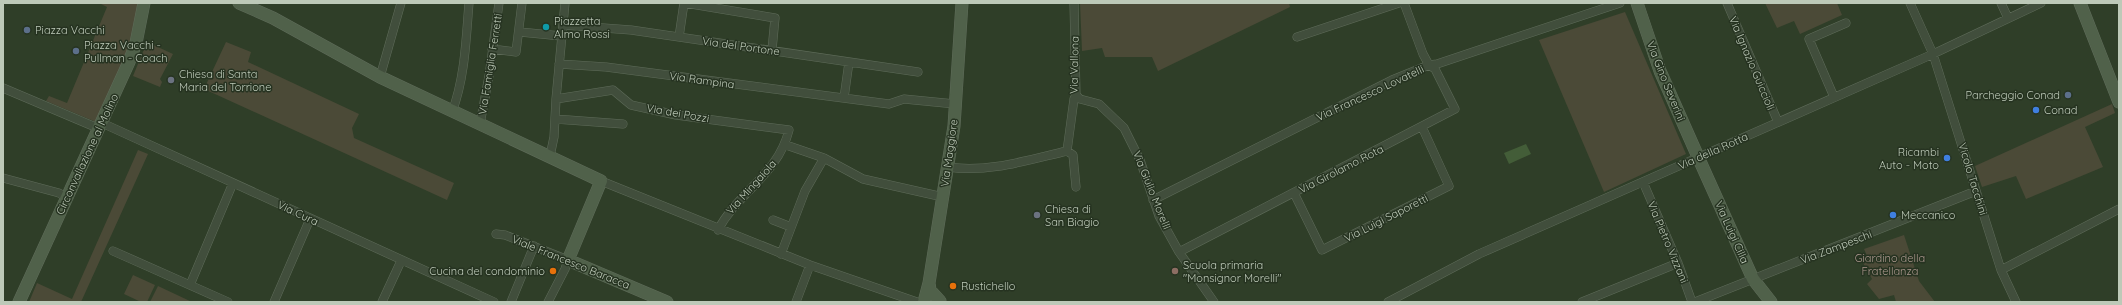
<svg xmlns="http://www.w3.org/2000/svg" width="2122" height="305" font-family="Quicksand,sans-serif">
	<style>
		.green { fill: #4b4a37 }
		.water { fill: #435d38 }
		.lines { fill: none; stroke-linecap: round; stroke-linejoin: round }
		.street-casing { stroke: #5f6c5a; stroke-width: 9 }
		.secondary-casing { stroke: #5f6c5a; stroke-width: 13 }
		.street { stroke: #414e3c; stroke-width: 8 }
		.secondary { stroke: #50614a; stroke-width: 12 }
		.culture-dot { fill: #0f9aa8; stroke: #263321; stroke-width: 1.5 }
		.service-dot { fill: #5c6f8a; stroke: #263321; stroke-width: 1.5 }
		.worship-dot { fill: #6b7280; stroke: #263321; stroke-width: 1.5 }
		.shop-dot { fill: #3f7fe0; stroke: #263321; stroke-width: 1.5 }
		.food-dot { fill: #e8710a; stroke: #263321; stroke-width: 1.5 }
		.education-dot { fill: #8d6e63; stroke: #263321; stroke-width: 1.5 }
		.labels { text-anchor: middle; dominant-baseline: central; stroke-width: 3; stroke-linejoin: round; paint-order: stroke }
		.poi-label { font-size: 11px; fill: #bdc9b8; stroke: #263321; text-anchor: start }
		.street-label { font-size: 11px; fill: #bdc9b8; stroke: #263321 }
		.park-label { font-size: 11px; fill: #ac988e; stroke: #263321 }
	</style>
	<rect width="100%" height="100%" fill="#2f3e28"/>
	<!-- green -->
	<path class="green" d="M99,3H139L132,41L96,122L46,101L49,96L67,103L107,7Z
		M1080,3H1289L1290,7L1158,71L1152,57H1105L1102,48L1082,51Z
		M1765,3H1837L1842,15L1800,34L1794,21L1777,28Z
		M1625,12L1686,154L1604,192L1539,40Z
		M147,42L173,54L160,79L162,82L160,87L133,76Z
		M226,42L251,52L248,62L359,114L352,128L354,138L454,183L447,200L204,89Z
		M2112,104L2115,113L2085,127L2103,167L2026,199L2016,176L1982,187L1975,166Z
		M138,150L148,154L81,302H29L37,283L72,299Z
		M1904,235L1919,281L1935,302H1896L1894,295L1879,299L1867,284L1872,279L1862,261L1868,258L1864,249Z
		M133,275L155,285L147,302H141L124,294Z
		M158,286L192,302H150Z"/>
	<!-- water -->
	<path class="water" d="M1526,144L1531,154L1509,164L1504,153Z"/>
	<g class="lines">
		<!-- street casing -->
		<g class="street-casing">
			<path id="street" d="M685,3L775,18L772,50
				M1727,3L1778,122
				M1910,3L1933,54L2001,270L2016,302
				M2001,3L2008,18
				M563,25L631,30L918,72
				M520,32L561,36
				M679,37L684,3
				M1297,37L1399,3
				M492,49L516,52L522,3
				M559,64L606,67L889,104L904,99L955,104
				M380,77L401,3
				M3,88L100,129
				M1076,95L1080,99L1099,104L1124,128L1140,160L1159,216L1179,252L1214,302
				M1834,97L1809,39L1846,23
				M844,98L849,62
				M556,99L613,90L631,105L676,115L789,130C778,175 738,192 718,230
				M452,112C465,78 466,39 469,3
				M555,119L623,124
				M102,123L494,302
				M480,124L489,76L499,3
				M786,145L824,158L863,179L943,197
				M1067,151L1074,99L1076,95L1074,3
				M550,156L554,137L556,99L565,3
				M948,167C988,173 1028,160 1067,151L1073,155L1076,187
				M3,178L59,193L67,198
				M601,181L810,265L917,302
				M1643,182L1678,263L1692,302
				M1294,193L1322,250L1449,186L1422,127
				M1153,200L1392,80L1429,65L1437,64L1620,3
				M773,220L791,227
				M496,234L505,235L568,260L565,269L548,302
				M113,251L228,302
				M1179,252L1455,109L1435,69L1429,65L1423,54L1404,3
				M781,254L805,191L824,158
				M2001,270L2119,209
				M190,285L233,183
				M274,302L310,219
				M382,302L401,261
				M511,302L534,246
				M796,302L810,265
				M1388,302L1479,254L1933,54L2041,3
				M1582,302L1678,263
				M1695,302L1976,191"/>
		</g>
		<!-- secondary casing -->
		<g class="secondary-casing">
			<path id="secondary" d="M239,3L273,18L380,77L601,181L568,260L667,302
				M1637,3L1660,71L1703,168L1753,279L1771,302
				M2080,3L2119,102
				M929,283L930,290L940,301
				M19,302L129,62L136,43L144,3
				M924,302L929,283L954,126L962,3"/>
		</g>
		<!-- street -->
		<use href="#street" class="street"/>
		<!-- secondary -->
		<use href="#secondary" class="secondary"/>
	</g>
	<!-- markers -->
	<circle class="culture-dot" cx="546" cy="27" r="4"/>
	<g class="service-dot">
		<circle cx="27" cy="30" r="4"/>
		<circle cx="76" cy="51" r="4"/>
		<circle cx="2068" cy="95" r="4"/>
	</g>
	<g class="worship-dot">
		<circle cx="171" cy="80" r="4"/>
		<circle cx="1037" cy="215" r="4"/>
	</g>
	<g class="shop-dot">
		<circle cx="2036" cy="110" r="4"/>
		<circle cx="1947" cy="158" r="4"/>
		<circle cx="1893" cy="215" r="4"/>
	</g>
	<g class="food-dot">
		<circle cx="553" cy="271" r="4"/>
		<circle cx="953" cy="286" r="4"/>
	</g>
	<circle class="education-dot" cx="1175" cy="271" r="4"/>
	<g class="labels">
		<!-- poi labels -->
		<g class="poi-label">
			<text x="554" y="21">Piazzetta<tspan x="554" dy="13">Almo Rossi</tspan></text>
			<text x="35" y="30">Piazza Vacchi</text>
			<text x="84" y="45">Piazza Vacchi -<tspan x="84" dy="13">Pullman - Coach</tspan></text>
			<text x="179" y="74">Chiesa di Santa<tspan x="179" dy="13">Maria del Torrione</tspan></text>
			<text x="2060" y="95" text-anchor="end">Parcheggio Conad</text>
			<text x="2044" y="110">Conad</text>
			<text x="1939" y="152" text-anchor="end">Ricambi<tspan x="1939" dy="13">Auto - Moto</tspan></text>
			<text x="1045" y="209">Chiesa di<tspan x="1045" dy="13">San Biagio</tspan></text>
			<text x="1901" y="215">Meccanico</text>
			<text x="1183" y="265">Scuola primaria<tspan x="1183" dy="13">"Monsignor Morelli"</tspan></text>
			<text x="545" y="271" text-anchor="end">Cucina del condominio</text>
			<text x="961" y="286">Rustichello</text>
		</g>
		<!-- street labels -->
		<g class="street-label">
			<text transform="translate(741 46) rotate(8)">Via del Portone</text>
			<text transform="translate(1752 63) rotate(67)">Via Ignazio Guiccioli</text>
			<text transform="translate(490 64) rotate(-81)">Via Famiglia Ferretti</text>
			<text transform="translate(1074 65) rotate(-89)">Via Vallona</text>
			<text transform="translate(702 80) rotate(8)">Via Rampina</text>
			<text transform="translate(1666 81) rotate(68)">Via Gino Severini</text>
			<text transform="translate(1370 93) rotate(-25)">Via Francesco Lovatelli</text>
			<text transform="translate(678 113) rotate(10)">Via dei Pozzi</text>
			<text transform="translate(1713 151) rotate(-24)">Via della Rotta</text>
			<text transform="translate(949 153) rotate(-82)">Via Maggiore</text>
			<text transform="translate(87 154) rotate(-65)">Circonvallazione al Molino</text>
			<text transform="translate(1341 169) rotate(-27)">Via Girolamo Rota</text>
			<text transform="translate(1973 179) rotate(73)">Vicolo Tacchini</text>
			<text transform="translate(751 187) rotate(-48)">Via Mingaiola</text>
			<text transform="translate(1152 190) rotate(68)">Via Giulio Morelli</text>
			<text transform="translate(298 213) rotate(25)">Via Cura</text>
			<text transform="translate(1386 218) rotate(-27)">Via Luigi Saporetti</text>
			<text transform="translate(1732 232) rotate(66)">Via Luigi Cilla</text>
			<text transform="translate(1668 242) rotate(67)">Via Pietro Vizzani</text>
			<text transform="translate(1836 247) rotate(-21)">Via Zampeschi</text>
			<text transform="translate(571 262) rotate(22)">Viale Francesco Baracca</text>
		</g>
		<!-- park labels -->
		<g class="park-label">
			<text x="1890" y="258">Giardino della<tspan x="1890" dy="13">Fratellanza</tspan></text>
		</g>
	</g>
	<!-- border -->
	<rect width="2122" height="305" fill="none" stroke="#bdc9b8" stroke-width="8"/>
</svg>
